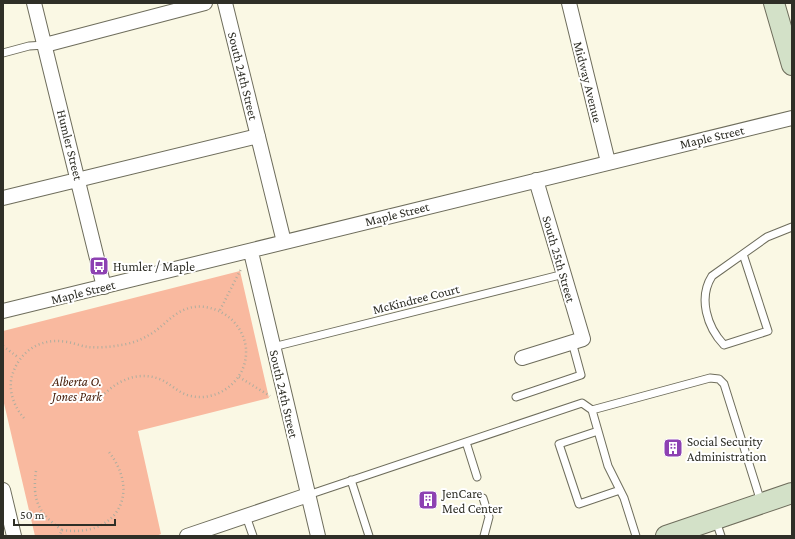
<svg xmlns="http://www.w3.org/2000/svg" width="795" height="539" font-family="'Crimson Pro',serif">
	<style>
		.green { fill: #f9b99f }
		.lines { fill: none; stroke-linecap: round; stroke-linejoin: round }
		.lane-casing { stroke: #6e6d5c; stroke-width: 9 }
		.street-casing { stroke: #6e6d5c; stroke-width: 16 }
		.secondary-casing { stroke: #6e6d5c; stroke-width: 22 }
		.path { stroke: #afad9e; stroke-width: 2.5; stroke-dasharray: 1 3; stroke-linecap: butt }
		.lane { stroke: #fff; stroke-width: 7 }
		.street { stroke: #fff; stroke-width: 14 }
		.secondary { stroke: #d3e1c8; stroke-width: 20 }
		.labels { text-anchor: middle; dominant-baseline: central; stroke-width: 4; stroke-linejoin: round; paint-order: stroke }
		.street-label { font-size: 13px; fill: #2f2f27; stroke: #fff }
		.poi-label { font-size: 13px; fill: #2f2f27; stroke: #fff; text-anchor: start }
		.park-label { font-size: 13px; font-style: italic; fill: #451b07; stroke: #fff }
	</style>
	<rect width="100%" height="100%" fill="#faf8e4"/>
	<!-- green -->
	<path class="green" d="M240,271L269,398L138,431L161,534L156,536H35L3,399V331Z"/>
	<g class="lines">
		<!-- lane casing -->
		<g class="lane-casing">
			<path id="lane" d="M3,53L29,46L45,45
				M743,254L768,331L724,345C707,327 698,298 712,276L767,237L792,227
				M273,347L564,274
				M516,397L581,375L572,342
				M592,410L710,378L719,379L724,384L761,502
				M598,431L559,444L579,504L620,490
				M466,442L477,477
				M351,480L369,536
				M308,495L582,403L592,410L608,466L624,498L636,536
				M483,498L489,517L484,536
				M246,516L253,536
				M716,521L721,536"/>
		</g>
		<!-- street casing -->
		<g class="street-casing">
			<path id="street" d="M34,3L104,287
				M225,3L284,242
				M569,3L608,162
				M45,45L205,3
				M3,198L258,136
				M251,252L318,536
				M3,311L792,118
				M522,358L583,339L536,180
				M3,490L14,536
				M187,536L308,495"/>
		</g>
		<!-- secondary casing -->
		<g class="secondary-casing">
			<path id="secondary" d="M774,3L792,65
				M666,536L792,493"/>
		</g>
		<!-- path -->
		<path class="path" d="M220,310L241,269
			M3,346L19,358
			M239,377L270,396
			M24,418C14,407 8,390 12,376C19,351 41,337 67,342C74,343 81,346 88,347C98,348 110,347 121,345C130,344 141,340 149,335C160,329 168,319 178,313C195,302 216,306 231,319C240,327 247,341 246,354C245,381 218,402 191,396C180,394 172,385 162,380C138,369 113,382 98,401
			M36,471C32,500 38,513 62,530L59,536
			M62,530C115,538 142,495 109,452"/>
		<!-- lane -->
		<use href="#lane" class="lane"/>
		<!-- street -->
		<use href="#street" class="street"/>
		<!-- secondary -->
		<use href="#secondary" class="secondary"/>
	</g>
	<!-- icons -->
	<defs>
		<g id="bus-square" transform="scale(1)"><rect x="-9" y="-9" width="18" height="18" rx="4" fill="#8d41b2" stroke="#fff"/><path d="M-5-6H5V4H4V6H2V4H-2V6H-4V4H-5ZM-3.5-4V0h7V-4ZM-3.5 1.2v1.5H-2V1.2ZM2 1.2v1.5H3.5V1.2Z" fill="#fff"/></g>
		<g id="building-square" transform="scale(1)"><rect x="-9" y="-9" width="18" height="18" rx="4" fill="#8d41b2" stroke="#fff"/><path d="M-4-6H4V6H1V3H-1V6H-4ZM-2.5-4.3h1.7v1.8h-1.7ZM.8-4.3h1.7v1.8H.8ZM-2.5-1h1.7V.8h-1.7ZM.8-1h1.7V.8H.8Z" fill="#fff"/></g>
	</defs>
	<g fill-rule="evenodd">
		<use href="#bus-square" x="99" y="266"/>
		<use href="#building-square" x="673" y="448"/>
		<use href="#building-square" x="428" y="500"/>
	</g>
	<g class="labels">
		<!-- street labels -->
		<g class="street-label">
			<text transform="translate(243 76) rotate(76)">South 24th Street</text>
			<text transform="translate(588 82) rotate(76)">Midway Avenue</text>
			<text transform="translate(712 137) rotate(-13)">Maple Street</text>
			<text transform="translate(70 145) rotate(76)">Humler Street</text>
			<text transform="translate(397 214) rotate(-14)">Maple Street</text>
			<text transform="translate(559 259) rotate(74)">South 25th Street</text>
			<text transform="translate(83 292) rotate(-14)">Maple Street</text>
			<text transform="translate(416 299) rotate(-14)">McKindree Court</text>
			<text transform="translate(284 394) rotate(77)">South 24th Street</text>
		</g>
		<!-- poi labels -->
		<g class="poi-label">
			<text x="113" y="266">Humler / Maple</text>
			<text x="687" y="441">Social Security<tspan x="687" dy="15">Administration</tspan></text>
			<text x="442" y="493">JenCare<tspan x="442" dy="15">Med Center</tspan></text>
		</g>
		<!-- park labels -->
		<g class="park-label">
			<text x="77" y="381">Alberta O.<tspan x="77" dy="15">Jones Park</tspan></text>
		</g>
	</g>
	<!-- border -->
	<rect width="795" height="539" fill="none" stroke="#2f2f27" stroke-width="8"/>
	<!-- scale -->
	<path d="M14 519v6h101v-6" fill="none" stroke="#2f2f27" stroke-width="2"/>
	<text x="20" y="519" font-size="12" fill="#2f2f27" stroke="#ffffff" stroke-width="3" paint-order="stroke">50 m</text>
</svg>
